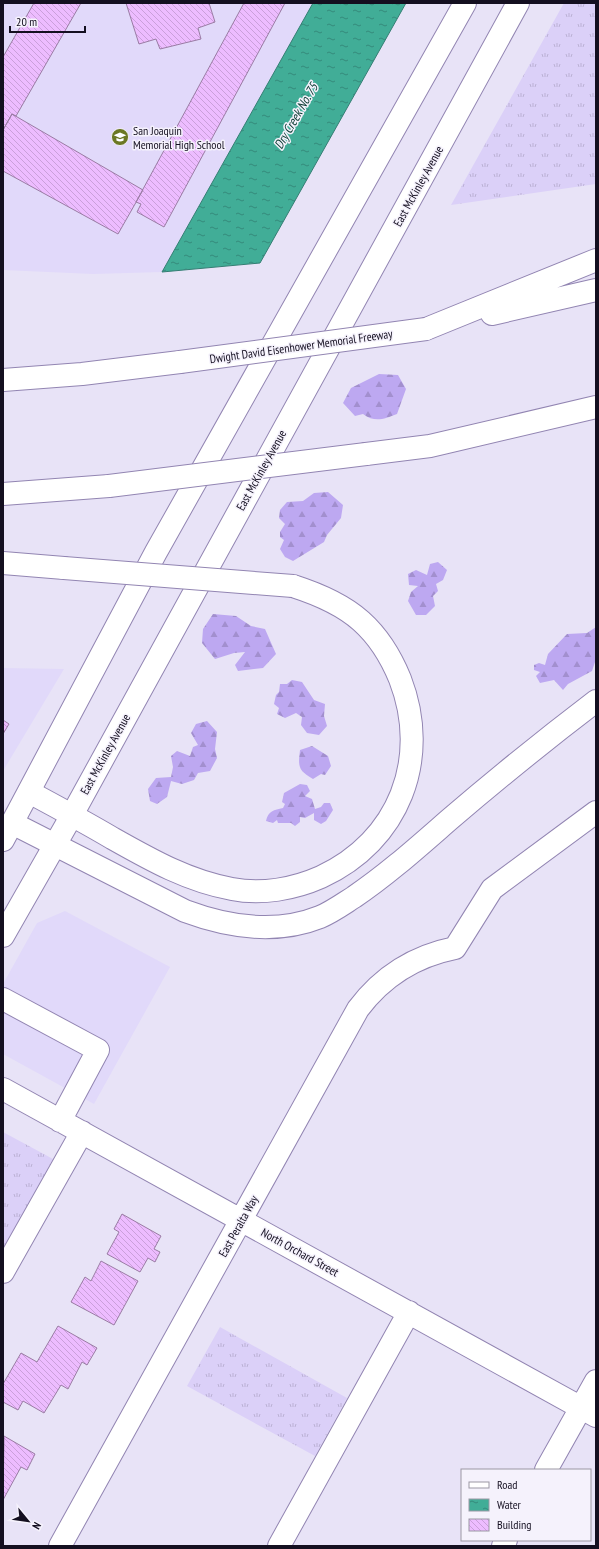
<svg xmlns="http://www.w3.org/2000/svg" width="599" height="1549" font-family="'PT Sans Narrow',sans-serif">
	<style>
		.built { fill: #e1d9fa }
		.grass { fill: url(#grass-tufts) }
		.forest { fill: url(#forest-firs) }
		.water { fill: url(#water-ripples); stroke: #347e73 }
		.building { fill: url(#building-back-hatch); stroke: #9a7ca4 }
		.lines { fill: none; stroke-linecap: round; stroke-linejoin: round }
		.minor-casing { stroke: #9285b2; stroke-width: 24 }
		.major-casing { stroke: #9285b2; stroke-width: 24 }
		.highway-casing { stroke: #9285b2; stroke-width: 24 }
		.minor { stroke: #fff; stroke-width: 22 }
		.major { stroke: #fff; stroke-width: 22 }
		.highway { stroke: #fff; stroke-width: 22 }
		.highway-bridge-casing { stroke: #9285b2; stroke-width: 24; stroke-linecap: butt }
		.highway-bridge { stroke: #fff; stroke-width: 22 }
		.labels { text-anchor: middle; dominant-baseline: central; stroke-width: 3; stroke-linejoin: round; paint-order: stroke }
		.poi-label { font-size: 12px; fill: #140f20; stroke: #f5f2fc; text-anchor: start }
		.street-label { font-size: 12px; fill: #140f20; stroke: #f5f2fc }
		.water-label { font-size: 13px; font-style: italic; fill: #0c3d33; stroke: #f5f2fc }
	</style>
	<defs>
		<pattern id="grass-tufts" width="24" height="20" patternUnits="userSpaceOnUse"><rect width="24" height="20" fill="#dbd0f8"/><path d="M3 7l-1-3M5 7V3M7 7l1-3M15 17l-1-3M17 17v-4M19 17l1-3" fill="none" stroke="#bbb1d4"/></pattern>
		<pattern id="forest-firs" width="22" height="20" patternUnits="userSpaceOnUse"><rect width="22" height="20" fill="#bda8f1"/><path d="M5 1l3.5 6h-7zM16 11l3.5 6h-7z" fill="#a28fce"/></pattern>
		<pattern id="water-ripples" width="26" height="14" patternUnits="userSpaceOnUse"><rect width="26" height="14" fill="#41ad97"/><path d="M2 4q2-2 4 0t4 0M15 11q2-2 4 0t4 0" fill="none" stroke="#358b7b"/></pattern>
		<pattern id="building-back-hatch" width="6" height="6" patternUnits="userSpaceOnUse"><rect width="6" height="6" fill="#edbcff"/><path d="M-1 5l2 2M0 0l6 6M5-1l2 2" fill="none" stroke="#caa0da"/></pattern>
	</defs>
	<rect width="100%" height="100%" fill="#e8e3f7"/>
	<!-- built -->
	<path class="built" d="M3,3H313L162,272L93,274L3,270Z
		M3,668L64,669L3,771Z
		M65,911L170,967L94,1104L3,1054V984L37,923Z"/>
	<!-- grass -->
	<path class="grass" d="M564,3H596V184L451,205Z
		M3,1132L53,1159L3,1249Z
		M220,1327L347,1398L315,1456L187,1386Z"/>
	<!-- forest -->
	<path class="forest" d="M379,374L398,375L406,389L397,414C384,419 375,423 363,414L355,416L343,403L351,388Z
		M328,492L343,505L341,518L327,535L324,542L293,561L285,557L280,549L284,540L280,537V532L285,524L279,518L280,510L287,502L303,501L314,493Z
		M438,562L447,570L443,580L436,584L438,591L433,596L435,606L426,615H416L408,601L411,592L418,586L409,585L408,574L416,570L427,575L430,564Z
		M213,614L236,616L251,626L265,629L276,654L263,668L238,671L235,665L245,652L234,653L215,659L202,643L203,629Z
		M596,627V659L592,671L568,684L563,690L554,680L540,683L536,676L540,672L534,670V665L539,663L545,665L548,654L567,634L587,633Z
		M292,680L302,682L314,700L325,704L324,716L327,726L319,735L307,733L301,725L302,717L296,713L285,718L277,714L279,708L274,704L276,695L279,692L280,684H287Z
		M207,721L217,732L215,749L217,758L210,771L198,773L194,780L182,784L171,781L167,797L157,804L150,801L148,789L156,778L171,777L173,767L171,756L177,751L190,756L193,747L198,745L191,733L196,724Z
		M312,746L328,756L331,766L325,775L321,774L313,779C298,770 298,767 300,750Z
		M300,784L307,785L310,791L305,796L312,799L315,809L321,807L324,803H330L333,810L326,821L321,824L314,820V813L305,818L300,817V822L295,826L291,823H278L277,820L273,823L266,821C268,811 274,810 283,808L285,804L282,802L284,793Z"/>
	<!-- water -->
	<path class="water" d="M313,3H406L260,263L162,272Z"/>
	<!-- building -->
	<path class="building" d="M34,3H81L16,116L12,114L3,130V57Z
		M126,3H209L215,22L198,28L201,39L160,49L156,39L139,44Z
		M244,3H285L164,227L137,212L141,204L136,202Z
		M12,114L143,190L118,234L3,171V130Z
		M3,720L9,724L3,734Z
		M122,1214L161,1236L154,1249L160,1252L155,1262L148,1258L140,1272L107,1254L119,1232L114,1229Z
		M101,1261L138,1281L114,1325L71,1302L85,1277L91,1281Z
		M58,1326L97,1348L87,1365L82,1362L68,1389L61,1385L44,1413L23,1401L18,1410L3,1402V1384L21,1353L37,1362Z
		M4,1436L35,1454L27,1470L21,1467L3,1500Z"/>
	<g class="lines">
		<!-- minor casing -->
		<g class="minor-casing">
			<path id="minor" d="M3,999L98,1050L60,1121
				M3,1089L596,1416
				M3,1272L82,1132
				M546,1470L596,1381
				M60,1546L358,1009C382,977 415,956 455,948L492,889L596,812
				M279,1546L409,1312
				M503,1546L506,1540"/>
		</g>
		<!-- major casing -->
		<g class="major-casing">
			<path id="major" d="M3,840L156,552L465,3
				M3,936L72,815L518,3"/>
		</g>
		<!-- highway casing -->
		<g class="highway-casing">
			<path id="highway" d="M492,314L596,290
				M426,329L596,260
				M3,380L82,374L180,362
				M366,454L430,446L596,407
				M3,494L109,486
				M3,563L64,568
				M29,792C57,807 85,822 112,838C151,860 188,881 232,889C261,895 294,889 321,877C399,841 431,759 400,679C391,657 379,637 361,621C342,604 318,594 293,586
				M12,823L185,911C228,927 275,935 320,917C332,912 343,904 354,897C388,874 419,846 450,819C498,778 546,739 596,701"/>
		</g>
		<!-- minor -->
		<use href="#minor" class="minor"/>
		<!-- major -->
		<use href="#major" class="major"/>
		<!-- highway -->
		<use href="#highway" class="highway"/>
		<!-- highway-bridge casing -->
		<g class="highway-bridge-casing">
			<path id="highway-bridge" d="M180,362L426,329
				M109,486L366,454
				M64,568L293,586"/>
		</g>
		<!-- highway-bridge -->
		<use href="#highway-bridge" class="highway-bridge"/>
	</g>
	<!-- icons -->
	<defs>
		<g id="school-disc" transform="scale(0.9)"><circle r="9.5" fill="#6b7723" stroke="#f5f2fc"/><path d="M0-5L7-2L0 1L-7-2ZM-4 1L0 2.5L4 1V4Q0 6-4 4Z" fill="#fff"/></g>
	</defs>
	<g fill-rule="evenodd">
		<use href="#school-disc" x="120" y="137"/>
	</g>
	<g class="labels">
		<!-- poi labels -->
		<g class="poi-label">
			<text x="133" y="130">San Joaquin<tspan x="133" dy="14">Memorial High School</tspan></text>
		</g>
		<!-- street labels -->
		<g class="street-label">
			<text transform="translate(418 186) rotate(-61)">East McKinley Avenue</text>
			<text transform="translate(301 346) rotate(-8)">Dwight David Eisenhower Memorial Freeway</text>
			<text transform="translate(261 470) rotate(-61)">East McKinley Avenue</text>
			<text transform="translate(105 754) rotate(-61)">East McKinley Avenue</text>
			<text transform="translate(238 1226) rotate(-61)">East Peralta Way</text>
			<text transform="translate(300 1252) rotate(29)">North Orchard Street</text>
		</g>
		<!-- water labels -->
		<g class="water-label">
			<text transform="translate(296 116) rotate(-60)">Dry Creek No. 75</text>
		</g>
	</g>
	<!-- border -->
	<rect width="599" height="1549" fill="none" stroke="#140f20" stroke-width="8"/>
	<!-- legend -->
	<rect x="461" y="1469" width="130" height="72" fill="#f5f2fc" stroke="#9b97a4"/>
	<rect x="469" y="1482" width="20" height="6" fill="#ffffff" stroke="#9b97a4"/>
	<text x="497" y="1489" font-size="12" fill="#140f20">Road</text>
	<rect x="469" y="1499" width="20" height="12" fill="url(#water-ripples)" stroke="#9b97a4"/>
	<text x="497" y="1509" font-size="12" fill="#140f20">Water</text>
	<rect x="469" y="1519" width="20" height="12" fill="url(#building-back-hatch)" stroke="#9b97a4"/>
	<text x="497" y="1529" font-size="12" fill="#140f20">Building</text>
	<!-- north arrow -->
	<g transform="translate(28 1521) rotate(119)" stroke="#f5f2fc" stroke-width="3" paint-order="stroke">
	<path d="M0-3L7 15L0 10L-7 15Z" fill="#140f20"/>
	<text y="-6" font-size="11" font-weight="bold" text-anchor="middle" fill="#140f20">N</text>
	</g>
	<!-- scale -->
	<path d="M10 26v6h75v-6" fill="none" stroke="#140f20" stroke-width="2"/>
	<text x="16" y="26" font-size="12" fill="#140f20" stroke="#f5f2fc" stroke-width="3" paint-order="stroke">20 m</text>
</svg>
